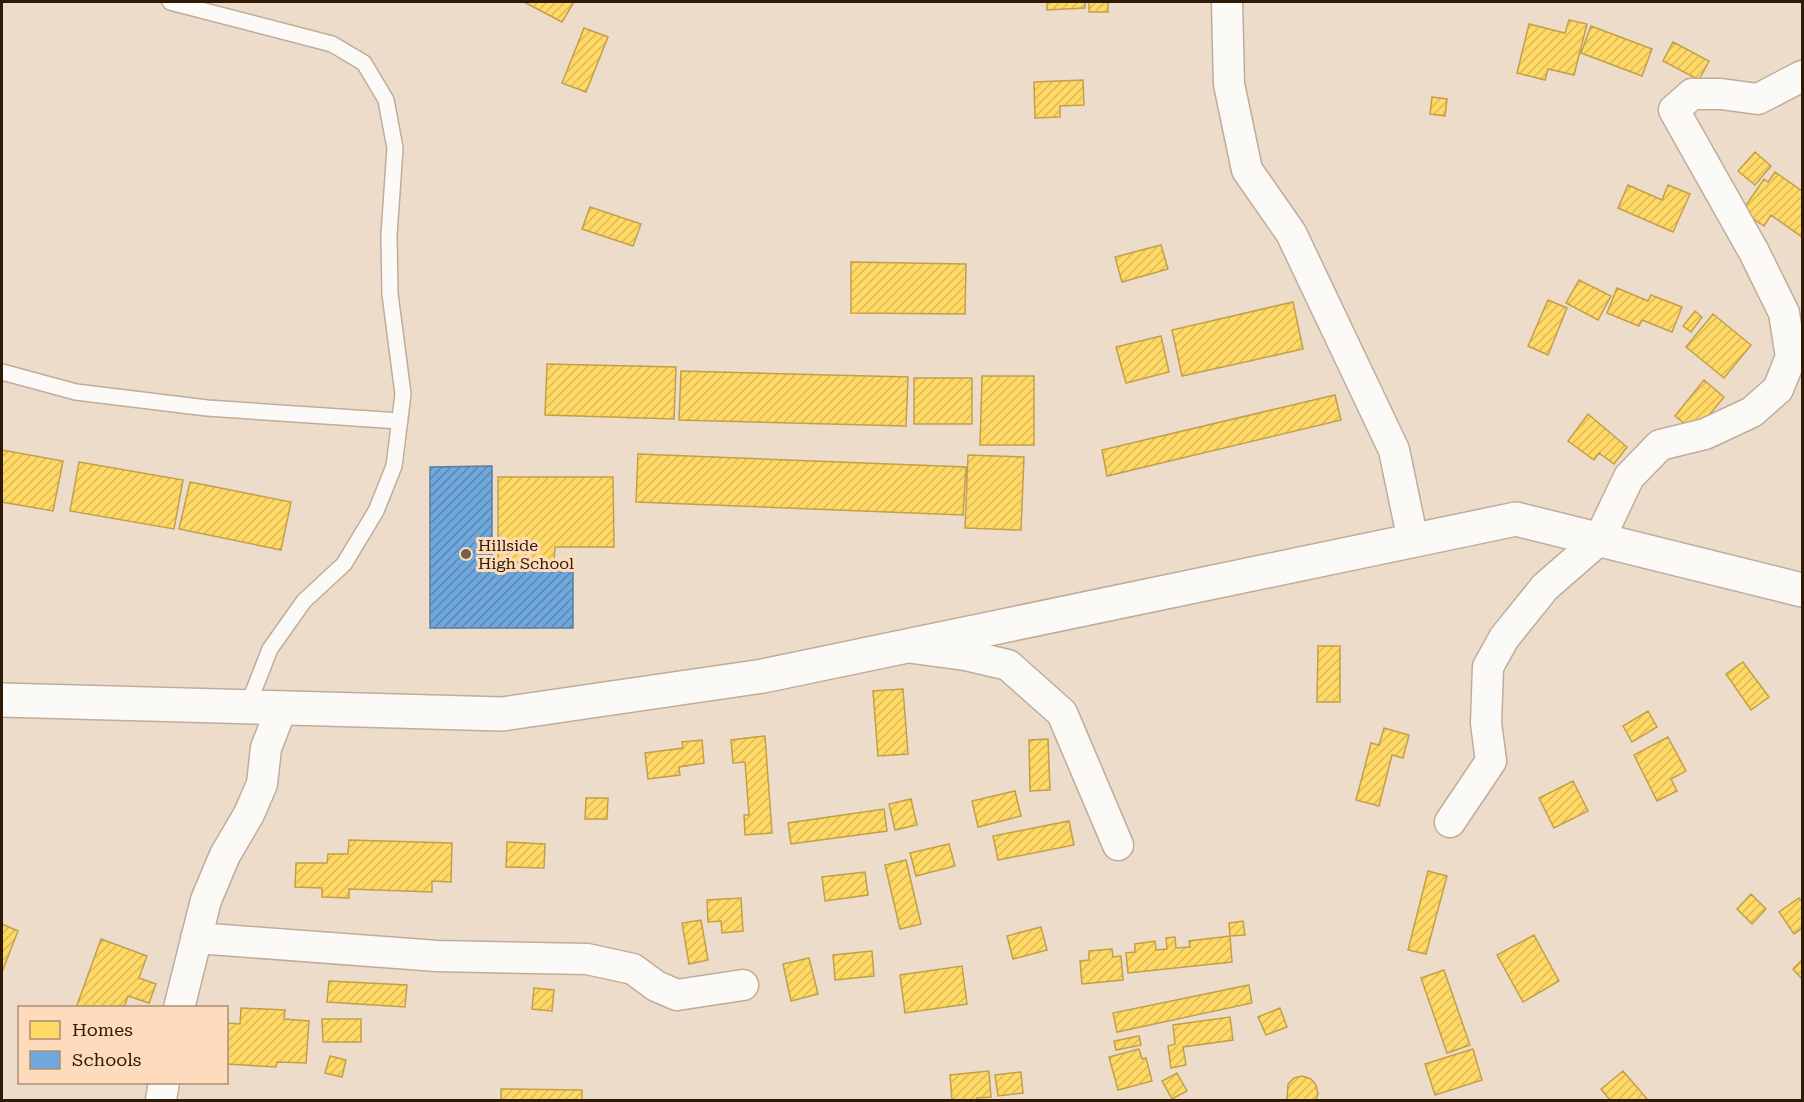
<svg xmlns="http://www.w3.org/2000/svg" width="1804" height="1102" font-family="'Roboto Serif',serif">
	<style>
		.homes { fill: url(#homes-hatch); stroke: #c1a049; stroke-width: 1.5 }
		.schools { fill: url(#schools-hatch); stroke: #5c7d9c; stroke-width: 1.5 }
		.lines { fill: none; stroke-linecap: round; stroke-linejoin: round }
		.service-casing { stroke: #bfac9b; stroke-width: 18 }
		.minor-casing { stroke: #bfac9b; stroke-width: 33 }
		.secondary-casing { stroke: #bfac9b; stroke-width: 36 }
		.service { stroke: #fcfaf7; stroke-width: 15 }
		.minor { stroke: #fcfaf7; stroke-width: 30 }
		.secondary { stroke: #fcfaf7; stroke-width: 33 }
		.poi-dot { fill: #725e4a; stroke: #fddbbc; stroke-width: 2 }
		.labels { text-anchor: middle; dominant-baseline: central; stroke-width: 6; stroke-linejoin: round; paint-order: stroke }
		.poi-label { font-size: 16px; fill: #2f1a05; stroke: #fddbbc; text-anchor: start }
	</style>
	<defs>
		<pattern id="homes-hatch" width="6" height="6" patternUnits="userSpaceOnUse" patternTransform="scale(1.5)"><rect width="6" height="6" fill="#ffd966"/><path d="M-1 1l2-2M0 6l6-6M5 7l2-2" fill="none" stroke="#dbba57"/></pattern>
		<pattern id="schools-hatch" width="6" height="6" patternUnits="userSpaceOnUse" patternTransform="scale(1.5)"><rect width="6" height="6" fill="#6fa8dc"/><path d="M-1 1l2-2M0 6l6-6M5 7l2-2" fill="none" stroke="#5c88b0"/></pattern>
	</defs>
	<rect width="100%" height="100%" fill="#eedccb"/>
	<!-- homes -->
	<path class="homes" d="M524,2H574L562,22Z
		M1047,2H1085V8L1047,10Z
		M1089,2H1108V12H1089Z
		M1569,20L1587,24L1574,75L1548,69L1545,80L1517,73L1529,24L1565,33Z
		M1591,26L1652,49L1642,76L1581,53Z
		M584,28L608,37L586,92L562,83Z
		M1673,42L1709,61L1699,80L1663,61Z
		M1083,80L1084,105L1060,106V117L1035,118L1034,82Z
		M1432,97L1447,99L1445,116L1430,114Z
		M1755,152L1771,166L1755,185L1738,171Z
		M1775,172L1802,191V237L1771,215L1764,226L1742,211L1764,179L1768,182Z
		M1628,185L1662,200L1668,185L1690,194L1673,232L1618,208Z
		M590,207L641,224L633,246L582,229Z
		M1161,245L1168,269L1122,282L1115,257Z
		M851,262L966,264L965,314L851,313Z
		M1579,280L1611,296L1598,320L1566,303Z
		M1617,288L1648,301L1651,295L1682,307L1672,332L1642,320L1639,326L1607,313Z
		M1548,300L1567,308L1548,355L1528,346Z
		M1293,302L1303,349L1182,376L1172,330Z
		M1695,311L1702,317L1691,332L1683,326Z
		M1713,314L1751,345L1724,378L1686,347Z
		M1161,336L1169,372L1126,383L1116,347Z
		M547,364L676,367L674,419L545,415Z
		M681,371L908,377L906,426L679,420Z
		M982,376H1034V445H980Z
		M914,378H972V424H914Z
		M1704,380L1724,397L1695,432L1675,416Z
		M1335,395L1341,420L1107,476L1102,450Z
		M1588,414L1627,447L1614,464L1599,453L1594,460L1568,441Z
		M2,450L63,461L53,511L2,502Z
		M638,454L966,467L963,515L636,502Z
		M968,455L1024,457L1021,530L965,528Z
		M79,462L183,480L174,529L70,511Z
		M498,477H613L614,547H555L554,562L498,563Z
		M190,482L291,502L281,550L179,529Z
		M1318,646H1340V702H1317Z
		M1743,662L1769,697L1751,710L1726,674Z
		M903,689L908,754L878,756L873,691Z
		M1648,711L1657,727L1632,742L1623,726Z
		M1384,728L1409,735L1403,758L1392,755L1379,806L1356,800L1371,743L1379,745Z
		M765,736L772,833L745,835L744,815H749L745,762L733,763L731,740Z
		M1668,737L1686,771L1671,779L1677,791L1657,801L1634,755Z
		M1048,739L1050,790L1030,791L1029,740Z
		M702,740L704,763L679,767L680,775L648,779L645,753L683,748L682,742Z
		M1573,781L1588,811L1554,828L1539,798Z
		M1015,791L1021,816L978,827L972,801Z
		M586,798H608L607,819H585Z
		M911,799L917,825L895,830L889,804Z
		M884,809L887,831L791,844L788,823Z
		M1069,821L1074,845L998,860L993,836Z
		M349,840L452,843L451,882L432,881V892L349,889V898L322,897V888L295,887L296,863H327L328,854H348Z
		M507,842L545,844L544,868L506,867Z
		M949,844L955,866L916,876L910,853Z
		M906,860L921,924L900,929L885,865Z
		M1428,871L1447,876L1426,954L1408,950Z
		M865,872L868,895L825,901L822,877Z
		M1751,894L1766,909L1752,924L1737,909Z
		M741,898L743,931L722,933L721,921L708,922L707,900Z
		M1799,898L1802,902V928L1794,934L1779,912Z
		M701,920L708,960L689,964L682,923Z
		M1243,921L1245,935L1230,936L1229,923Z
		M2,924L18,931L2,972Z
		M1041,927L1047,950L1013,959L1007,936Z
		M1534,935L1559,981L1523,1002L1497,955Z
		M1230,936L1232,962L1128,973L1126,953L1135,952V944L1155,941L1156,950L1167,949L1166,938L1175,937L1176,948L1190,947L1189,941Z
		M101,939L147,956L139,978L156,984L149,1003L128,996L124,1008H76Z
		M1112,949L1113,957L1121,956L1123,980L1082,984L1080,961L1089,960V951Z
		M872,951L874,976L835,980L833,955Z
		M809,958L818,994L791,1001L783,964Z
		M1802,960V979L1793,969Z
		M962,966L967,1004L905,1013L900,975Z
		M1444,970L1470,1045L1447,1053L1421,978Z
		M329,981L407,985L405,1007L327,1002Z
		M1249,985L1252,1003L1117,1032L1113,1013Z
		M534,988L554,990L552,1011L532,1009Z
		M241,1008L285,1010L284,1019L309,1021L306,1063L277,1062L276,1067L226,1064V1023L240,1024Z
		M1280,1008L1287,1027L1266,1035L1258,1017Z
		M1230,1017L1233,1040L1183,1047L1186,1065L1171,1068L1168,1046L1175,1044L1173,1025Z
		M322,1019H361V1042H323Z
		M1139,1036L1141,1045L1116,1050L1114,1041Z
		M1139,1049L1142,1059L1146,1058L1152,1081L1118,1090L1109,1057Z
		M1473,1049L1482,1080L1435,1095L1425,1064Z
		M330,1056L346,1060L342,1077L325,1073Z
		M989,1071L991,1097L977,1098V1100H952L950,1075Z
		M1623,1071L1648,1100H1610L1601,1089Z
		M1021,1072L1023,1093L998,1096L995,1075Z
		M1177,1073L1187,1091L1172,1099L1162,1081Z
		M1302,1076L1311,1079L1316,1085L1318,1094L1316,1100H1287L1288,1084L1294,1078Z
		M501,1089L582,1090V1100H501Z"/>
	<!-- schools -->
	<path class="schools" d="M492,466V569H573V628H430V467Z"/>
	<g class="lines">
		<!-- service casing -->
		<g class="service-casing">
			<path id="service" d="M170,2L332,44L364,63L386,100L395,148L389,235L390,294L403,394L394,466L376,511L344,564L304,601L270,649L248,705
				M2,372L76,392L207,408L400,421"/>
		</g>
		<!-- minor casing -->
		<g class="minor-casing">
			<path id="minor" d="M1227,2L1229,84L1247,170L1291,233L1394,450L1413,541
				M913,648L965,655L1008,665L1062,713L1118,845
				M1450,822L1491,761L1486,723L1488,667L1504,638L1545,587L1599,540L1629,477L1660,445L1705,434L1752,412L1778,389L1791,357L1784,313L1754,252L1674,110L1692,94H1721L1758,99L1802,76
				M196,938L437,956L587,959L633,969L656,986L677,995L743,985
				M179,1008L206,900L225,855L249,814L262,784L266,748L282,707
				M161,1100L164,1082"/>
		</g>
		<!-- secondary casing -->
		<g class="secondary-casing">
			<path id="secondary" d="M2,700L502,714L763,676L1516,519L1802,590"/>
		</g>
		<!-- service -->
		<use href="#service" class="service"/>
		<!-- minor -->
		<use href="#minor" class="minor"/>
		<!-- secondary -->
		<use href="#secondary" class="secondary"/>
	</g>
	<!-- markers -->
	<circle class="poi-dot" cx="466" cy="554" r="6"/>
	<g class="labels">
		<!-- poi labels -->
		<g class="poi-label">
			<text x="478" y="545">Hillside<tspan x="478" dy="18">High School</tspan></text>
		</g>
	</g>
	<!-- border -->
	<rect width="1804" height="1102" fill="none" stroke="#2f1a05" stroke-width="6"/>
	<!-- legend -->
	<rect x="18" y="1006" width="210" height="78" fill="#fddbbc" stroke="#ab8e73" stroke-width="1.5"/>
	<rect x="30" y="1021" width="30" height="18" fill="#ffd966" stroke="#ab8e73" stroke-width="1.5"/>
	<text x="72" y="1036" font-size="18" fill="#2f1a05">Homes</text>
	<rect x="30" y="1051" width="30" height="18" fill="#6fa8dc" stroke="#ab8e73" stroke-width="1.5"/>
	<text x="72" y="1066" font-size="18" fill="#2f1a05">Schools</text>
</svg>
